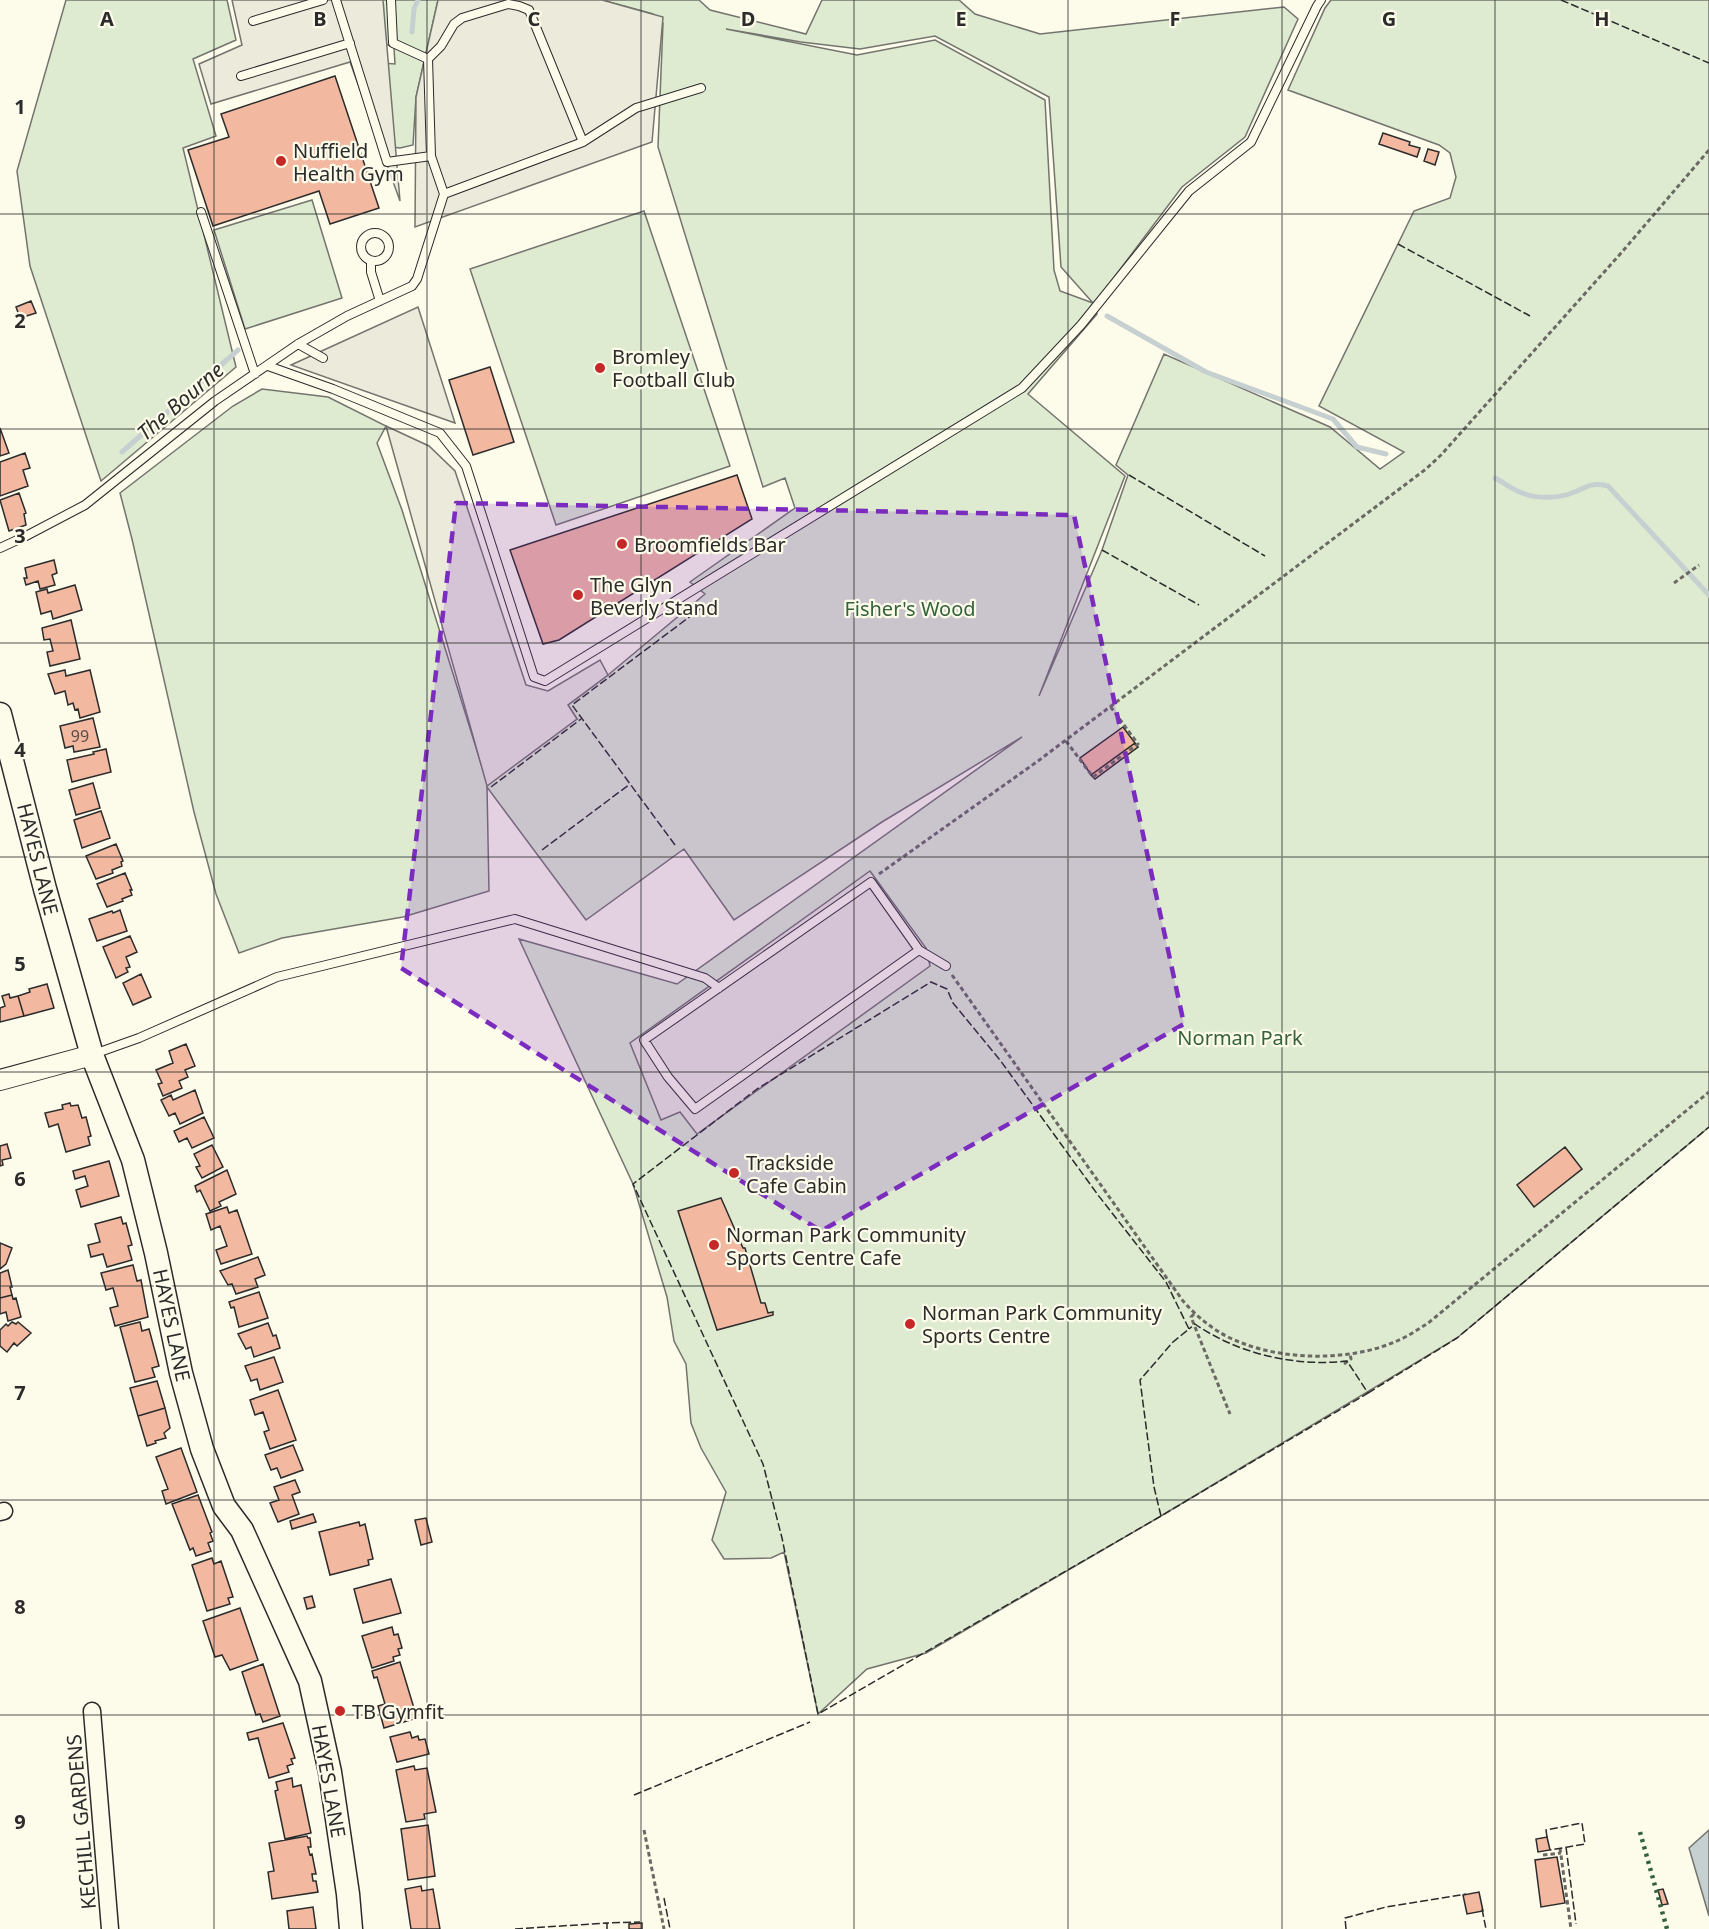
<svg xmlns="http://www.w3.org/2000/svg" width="1709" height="1929" font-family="'Noto Sans',sans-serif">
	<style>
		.green { fill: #deebd1; stroke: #74746e; stroke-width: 1.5; fill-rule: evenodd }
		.parking { fill: #eceadb; stroke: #74746e; stroke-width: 1.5 }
		.water { fill: #c7d0d0; stroke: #74746e; stroke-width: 1.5 }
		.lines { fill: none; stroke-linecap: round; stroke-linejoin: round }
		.stream { stroke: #c7d0d0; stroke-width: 5 }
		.building { fill: #f2b8a0; stroke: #2b2b2b; stroke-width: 1.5 }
		.service-casing { stroke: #2b2b2b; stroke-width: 10 }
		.minor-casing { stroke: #2b2b2b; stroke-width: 19 }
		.tertiary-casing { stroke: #2b2b2b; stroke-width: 22 }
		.secondary-casing { stroke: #2b2b2b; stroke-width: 25 }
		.path { stroke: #6a6964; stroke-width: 3; stroke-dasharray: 4.5 3; stroke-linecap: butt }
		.service { stroke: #fdfbea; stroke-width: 8 }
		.minor { stroke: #fdfbea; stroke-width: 16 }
		.tertiary { stroke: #fdfbea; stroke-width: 20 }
		.secondary { stroke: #fdfbea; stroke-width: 22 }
		.hedge { stroke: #34623c; stroke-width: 4.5; stroke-dasharray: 3 4.5; stroke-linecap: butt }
		.fence { stroke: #2b2b2b; stroke-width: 1.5; stroke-dasharray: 8 3; stroke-linecap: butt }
		.marked { fill: #7b2cbf; fill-opacity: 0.2; stroke: #7b2cbf; stroke-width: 4.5; stroke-dasharray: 12 8; stroke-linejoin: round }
		.grid { fill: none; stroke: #2b2b2b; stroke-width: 1.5; stroke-opacity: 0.55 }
		.poi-dot { fill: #c62828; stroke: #fdfbea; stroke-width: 2 }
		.labels { text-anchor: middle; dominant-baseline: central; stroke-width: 4.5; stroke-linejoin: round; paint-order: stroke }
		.number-label { font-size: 16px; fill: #5d4e48 }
		.poi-label { font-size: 20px; fill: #2b2b2b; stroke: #fdfbea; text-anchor: start }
		.park-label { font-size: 20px; fill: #34623c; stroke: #fdfbea }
		.street-label { font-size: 20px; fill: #2b2b2b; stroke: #fdfbea }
		.water-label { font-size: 21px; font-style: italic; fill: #2b2b2b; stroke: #fdfbea }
		.grid-label { font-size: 20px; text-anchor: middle; font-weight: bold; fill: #2b2b2b; stroke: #fdfbea; stroke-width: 4.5; stroke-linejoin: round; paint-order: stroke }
	</style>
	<rect width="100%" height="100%" fill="#fdfbea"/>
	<!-- green -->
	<path class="green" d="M66,0H227L236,40L193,59L216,136L183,148L236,367L101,481L30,266L17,171Z
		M377,0H438L416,97L413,145L400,148L392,147L383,63L395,64L394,48L384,43Z
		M602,0H699L710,10L806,34L822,0H959L975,14L1040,34L1284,7L1298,19L1245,137L1182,187L1094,304L1097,314L1028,394L1125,476L1039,696L1102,550L1128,475L1116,465L1164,354L1330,427L1380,469L1404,452L1319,406L1414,211L1450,198L1456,177L1450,153L1439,145L1288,90L1325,8L1331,0H1709V1127L1457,1338L1161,1516L926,1653L867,1669L818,1714L784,1552L771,1558L724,1559L712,1540L726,1492L701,1448L691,1423L686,1364L674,1341L667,1297L633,1184L519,939L677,984L1022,737L882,822L734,920L684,849L586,920L487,787L489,891L403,917L282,938L239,953L216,894L194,812L132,539L120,493L233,406L262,389L328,397L386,426L377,443L402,510L483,770L577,719L568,705L608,675L705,594L690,582L795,508L785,478L763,487L658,147L663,23L656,21L653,14ZM726,29L801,42L860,49L935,36L1049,97L1061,267L1093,303L1060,291L1054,270L1045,100L935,40L857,55Z
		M312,200L342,298L245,329L214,230Z
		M644,211L730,466L556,525L470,269Z"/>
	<!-- parking -->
	<path class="parking" d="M232,0H383L400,201L350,62L211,104L199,64L242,45Z
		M438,0H602L663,17L652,142L415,227L416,97Z
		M418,307L455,423L291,365Z
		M386,426L429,446L455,471L526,685L548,691L600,660L608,675L568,705L577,719L487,786Z
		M870,871L926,948L930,966L697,1134L680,1112L661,1120L630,1043Z"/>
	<!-- water -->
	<path class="water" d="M1709,1830V1916L1689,1848Z"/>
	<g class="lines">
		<!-- stream -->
		<path class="stream" d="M412,32L414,9L418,0
			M1107,316L1206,372L1333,419L1357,447L1386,454
			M122,452L238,350
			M1495,478C1505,483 1514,491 1525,494C1537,499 1560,498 1572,493C1588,487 1589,482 1608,486L1709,595"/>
	</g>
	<!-- building -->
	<path class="building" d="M335,76L379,208L330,224L319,191L213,226L188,150L229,137L221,114Z
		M1383,133L1410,142L1409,145L1420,148L1417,157L1379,144Z
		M1428,149L1439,152L1435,165L1424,161Z
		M31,301L36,313L20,318L16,307Z
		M490,367L514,442L473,455L449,380Z
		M0,428L9,453L0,456Z
		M25,453L30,468L23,470L28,486L0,496V462Z
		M737,475L752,519L559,640L543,644L510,550Z
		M19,493L26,513L24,514L26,525L9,531L0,500Z
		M54,560L57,573L52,575L55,585L40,589L38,581L26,585L24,578H27L25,568Z
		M75,585L82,610L53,619L51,611L41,614L36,592L47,589L48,593Z
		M71,620L80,659L50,666L47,652L53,651L50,639L44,640L42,628Z
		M65,670L66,676L90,670L100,712L80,718L78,709L75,710L73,703L68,705L65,691L55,694L48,674Z
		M93,718L100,747L74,752L73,746L65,748L60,726Z
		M1123,727L1135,743L1091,775L1080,758Z
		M1135,743L1138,747L1095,779L1091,775Z
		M106,749L111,772L72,782L67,760L94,754L93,752Z
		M93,783L100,808L76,815L69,790Z
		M101,811L110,838L82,848L74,820Z
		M116,844L123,861L121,862L122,866L112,870L113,873L96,879L86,856Z
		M125,873L132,890H130L132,895L122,899L123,901L107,907L97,884Z
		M120,910L127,931L97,941L89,919L112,911L113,913Z
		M130,936L137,952L126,957L130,967L126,968L128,972L116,978L103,947Z
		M141,974L151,997L133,1005L123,983Z
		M47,984L54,1008L24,1016L18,996L30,992L29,989Z
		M9,994L10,998L18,996L24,1016L0,1022V1008L5,1006L2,996Z
		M186,1044L195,1066L185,1070L188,1077L179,1081L182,1088L163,1096L158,1084L162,1083L156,1070L173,1063L169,1051Z
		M195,1090L203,1113L180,1124L175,1113L169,1116L161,1100L171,1095L173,1100Z
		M70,1103L71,1106L78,1105L82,1118L86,1117L91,1136L88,1137L90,1145L66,1152L58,1124L49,1127L45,1113L63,1109L62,1105Z
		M204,1117L214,1138L192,1148L187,1138L179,1142L174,1131Z
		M7,1144L11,1158L2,1160L3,1165L0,1166V1146Z
		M212,1145L223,1167L202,1178L196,1167L200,1166L194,1154Z
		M1565,1147L1582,1169L1534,1207L1517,1185Z
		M109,1161L119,1196L81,1207L76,1190L88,1186L85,1176L75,1179L73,1171Z
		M736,1168L739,1178H736L732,1177L730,1170Z
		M227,1170L236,1194L219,1202L221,1206L210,1211L200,1190L197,1192L195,1186Z
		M721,1198L743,1248H745L761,1303H765L768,1313L773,1312V1315L717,1330L678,1211Z
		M227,1207L229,1213L237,1210L252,1254L221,1264L216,1250L227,1246L220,1226L211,1230L206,1214Z
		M121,1217L123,1224L126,1223L132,1245L128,1246L132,1260L107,1267L103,1254L91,1257L88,1245L100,1242L95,1224Z
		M0,1243L12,1248L6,1264L0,1269Z
		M258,1257L265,1275L255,1279L258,1287L236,1294L232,1284L228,1285L220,1271Z
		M133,1265L137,1281L141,1280L148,1317L115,1326L110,1308L118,1306L113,1288L106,1290L101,1273Z
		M8,1270L12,1287H10L12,1295L0,1298V1273Z
		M259,1292L268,1318L239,1327L234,1307L231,1308L229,1302Z
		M12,1295L13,1299L16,1298L21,1317L8,1321L6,1312L0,1314V1298Z
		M12,1322L16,1324L18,1322L31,1333L17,1346L14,1343L7,1352L0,1346V1330L6,1324L8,1326Z
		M140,1322L142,1331L149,1329L159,1366L152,1368L155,1377L135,1382L120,1327Z
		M268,1323L273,1336L276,1335L280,1348L254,1357L251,1347L246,1349L238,1334Z
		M274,1357L283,1382L260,1390L257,1379L251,1381L245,1366Z
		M157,1381L165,1408L138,1416L130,1388Z
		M278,1390L296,1440L270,1449L264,1432L269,1430L263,1412L255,1415L250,1400Z
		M165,1408L170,1428L164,1433L166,1438L155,1441L156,1443L147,1446L138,1416Z
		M293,1445L303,1470L281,1478L277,1468L271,1470L265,1455Z
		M181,1448L197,1492L166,1504L162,1491L168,1489L156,1457Z
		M295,1480L300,1492L292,1495L299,1514L278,1522L270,1503L279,1500L274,1487Z
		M198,1495L212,1532L210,1533L213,1541L208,1543L211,1551L196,1556L193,1548L190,1550L172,1504Z
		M313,1514L316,1522L292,1529L290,1521Z
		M426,1518L432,1542L421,1545L415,1520Z
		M359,1522L360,1526L365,1524L373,1559L368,1560L369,1565L330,1575L319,1532Z
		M212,1558L214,1564L221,1561L233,1597L228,1598L230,1604L207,1611L192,1565Z
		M391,1579L401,1613L363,1623L354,1589Z
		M312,1596L315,1607L307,1609L304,1598Z
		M240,1608L258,1660L230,1670L222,1655L215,1657L203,1621Z
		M392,1627L394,1635L398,1634L402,1648L398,1649L400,1655L393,1657L394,1661L372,1668L362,1636Z
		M400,1662L417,1718L384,1728L378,1706L385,1704L377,1677L374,1678L372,1671Z
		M263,1664L280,1716L263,1722L260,1714L256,1715L242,1672Z
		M283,1723L295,1758L291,1759L293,1764L287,1766L289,1772L269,1778L258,1738L249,1740L247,1733Z
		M410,1732L412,1738L418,1736L419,1740L425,1739L429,1754L397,1762L390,1737Z
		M414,1766L415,1770L427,1768L436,1812L424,1814L425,1819L406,1822L396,1770Z
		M292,1778L293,1787L301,1785L311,1833L285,1839L275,1791L278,1790L276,1782Z
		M428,1825L435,1876L408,1880L401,1829Z
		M307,1836L308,1838H310L311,1847H308L310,1855L312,1854L316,1874H312L313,1881H316L318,1892L272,1899L268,1872L274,1871L269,1843Z
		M1547,1837L1550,1850L1538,1852L1536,1839Z
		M1557,1857L1565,1903L1541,1907L1535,1860Z
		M421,1886L422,1891L433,1889L440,1929H411L405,1889Z
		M1663,1889L1668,1904L1662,1905L1658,1890Z
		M1479,1892L1483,1911L1467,1914L1463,1895Z
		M313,1907L316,1929H289L287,1911Z
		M642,1923V1929H629V1924Z"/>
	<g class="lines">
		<!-- service casing -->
		<g class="service-casing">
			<path id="service" d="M336,0L387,162L431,156
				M253,21L323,0
				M428,59L441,46L454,24L462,18L508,4L519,6L529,10L583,142L444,194
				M241,76L350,43
				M583,142L636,108L701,88
				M201,212L255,374
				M361 247a14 14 0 1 1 28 0a14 14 0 1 1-28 0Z
				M371,261V272L380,301
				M298,344L323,358
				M268,366L333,389L440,433L466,466L534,677L545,681L1022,388L1081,325L1189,191L1251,142L1317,6L1321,0
				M0,548L26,536L85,505L215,401L298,344L347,316L412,286L417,279L444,194L431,156L428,59L393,43L391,0
				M871,882L919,950L695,1109L668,1077L644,1040Z
				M919,950L946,966
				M94,1054L139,1038L277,977L515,919L705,978L719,988"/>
		</g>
		<!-- minor casing -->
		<g class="minor-casing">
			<path id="minor" d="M0,1512L4,1511
				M92,1711L110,1929"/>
		</g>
		<!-- tertiary casing -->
		<g class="tertiary-casing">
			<path id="tertiary" d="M0,1080L92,1055"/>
		</g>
		<!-- secondary casing -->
		<g class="secondary-casing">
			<path id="secondary" d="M0,714L45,889L92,1055L133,1160L156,1253L181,1373L202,1449L224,1506L242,1530L310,1681L330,1772L348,1894L351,1929"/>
		</g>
		<!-- path -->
		<path class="path" d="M1674,583L1699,565
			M1066,741L1093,777L1138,744L1110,706
			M879,874L1038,761L1426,469L1441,455L1622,252L1709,150
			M952,975L1183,1301C1199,1319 1219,1335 1242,1343C1288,1361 1354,1361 1399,1340C1409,1336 1418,1329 1427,1324L1709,1092
			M1194,1314L1191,1317L1230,1414
			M1344,1364L1351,1359L1350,1353
			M644,1830L664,1929
			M1560,1848L1571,1929
			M1543,1855L1561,1853"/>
		<!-- service -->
		<use href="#service" class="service"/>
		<!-- minor -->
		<use href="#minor" class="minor"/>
		<!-- tertiary -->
		<use href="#tertiary" class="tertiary"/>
		<!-- secondary -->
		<use href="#secondary" class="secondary"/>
		<!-- hedge -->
		<path class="hedge" d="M1640,1832L1667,1929"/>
		<!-- fence -->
		<path class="fence" d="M1561,0L1709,63
			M1398,244L1530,316
			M1129,475L1265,556
			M1102,550L1199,605
			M491,787L581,719
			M675,845L572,705L704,606
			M542,850L630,784
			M1368,1393L1457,1338L1709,1127
			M1161,1516L1154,1487L1140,1380L1173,1342L1189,1329L1166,1282L1098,1195L1000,1060L953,1003L947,989L931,982L757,1089L633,1184L763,1464L782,1538L818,1714L1161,1516L1368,1393L1347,1361C1296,1367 1238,1354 1195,1324L1189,1329
			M634,1795L810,1722
			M1547,1837L1546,1830L1582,1823L1585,1844L1550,1850
			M1566,1847L1576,1924
			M664,1898L670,1929
			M1482,1909L1486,1929
			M515,1929L607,1923
			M607,1929V1923L640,1922
			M1346,1929L1345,1918L1386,1907L1466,1894"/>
	</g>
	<!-- marked area -->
	<path class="marked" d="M456,503L1074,515L1184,1024L821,1231L401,968Z"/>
	<!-- grid -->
	<path class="grid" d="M214,0V1929M427,0V1929M641,0V1929M854,0V1929M1068,0V1929M1282,0V1929M1495,0V1929M0,214H1709M0,429H1709M0,643H1709M0,857H1709M0,1072H1709M0,1286H1709M0,1500H1709M0,1715H1709"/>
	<!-- markers -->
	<g class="poi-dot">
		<circle cx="281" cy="161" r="6"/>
		<circle cx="600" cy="368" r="6"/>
		<circle cx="622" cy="544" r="6"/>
		<circle cx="578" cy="595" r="6"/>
		<circle cx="734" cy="1173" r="6"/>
		<circle cx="714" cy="1245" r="6"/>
		<circle cx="910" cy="1324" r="6"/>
		<circle cx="340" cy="1711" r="6"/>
	</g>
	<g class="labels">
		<!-- number labels -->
		<g class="number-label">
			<text x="80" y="736">99</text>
		</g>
		<!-- poi labels -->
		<g class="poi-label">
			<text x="293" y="150">Nuffield<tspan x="293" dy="23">Health Gym</tspan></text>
			<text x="612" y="356">Bromley<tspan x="612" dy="23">Football Club</tspan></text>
			<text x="634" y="544">Broomfields Bar</text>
			<text x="590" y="584">The Glyn<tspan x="590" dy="23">Beverly Stand</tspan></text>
			<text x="746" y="1162">Trackside<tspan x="746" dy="23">Cafe Cabin</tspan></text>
			<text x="726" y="1234">Norman Park Community<tspan x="726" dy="23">Sports Centre Cafe</tspan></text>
			<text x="922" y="1312">Norman Park Community<tspan x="922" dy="23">Sports Centre</tspan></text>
			<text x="352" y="1711">TB Gymfit</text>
		</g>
		<!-- park labels -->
		<g class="park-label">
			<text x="910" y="608">Fisher's Wood</text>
			<text x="1240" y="1037">Norman Park</text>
		</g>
		<!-- street labels -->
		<g class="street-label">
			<text transform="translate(38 859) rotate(76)">HAYES LANE</text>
			<text transform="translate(172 1325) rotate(78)">HAYES LANE</text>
			<text transform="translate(329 1781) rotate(80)">HAYES LANE</text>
			<text transform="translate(81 1822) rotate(-95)">KECHILL GARDENS</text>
		</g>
		<!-- water labels -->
		<g class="water-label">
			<text transform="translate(180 401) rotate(-41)">The Bourne</text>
		</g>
	</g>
	<g class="grid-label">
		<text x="107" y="26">A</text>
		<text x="320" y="26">B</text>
		<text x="534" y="26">C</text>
		<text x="748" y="26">D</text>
		<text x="961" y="26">E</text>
		<text x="1175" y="26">F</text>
		<text x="1389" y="26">G</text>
		<text x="1602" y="26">H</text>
		<text x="20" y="114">1</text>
		<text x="20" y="328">2</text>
		<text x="20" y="543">3</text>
		<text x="20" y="757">4</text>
		<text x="20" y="971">5</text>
		<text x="20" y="1186">6</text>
		<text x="20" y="1400">7</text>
		<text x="20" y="1614">8</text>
		<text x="20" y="1829">9</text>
	</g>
</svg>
